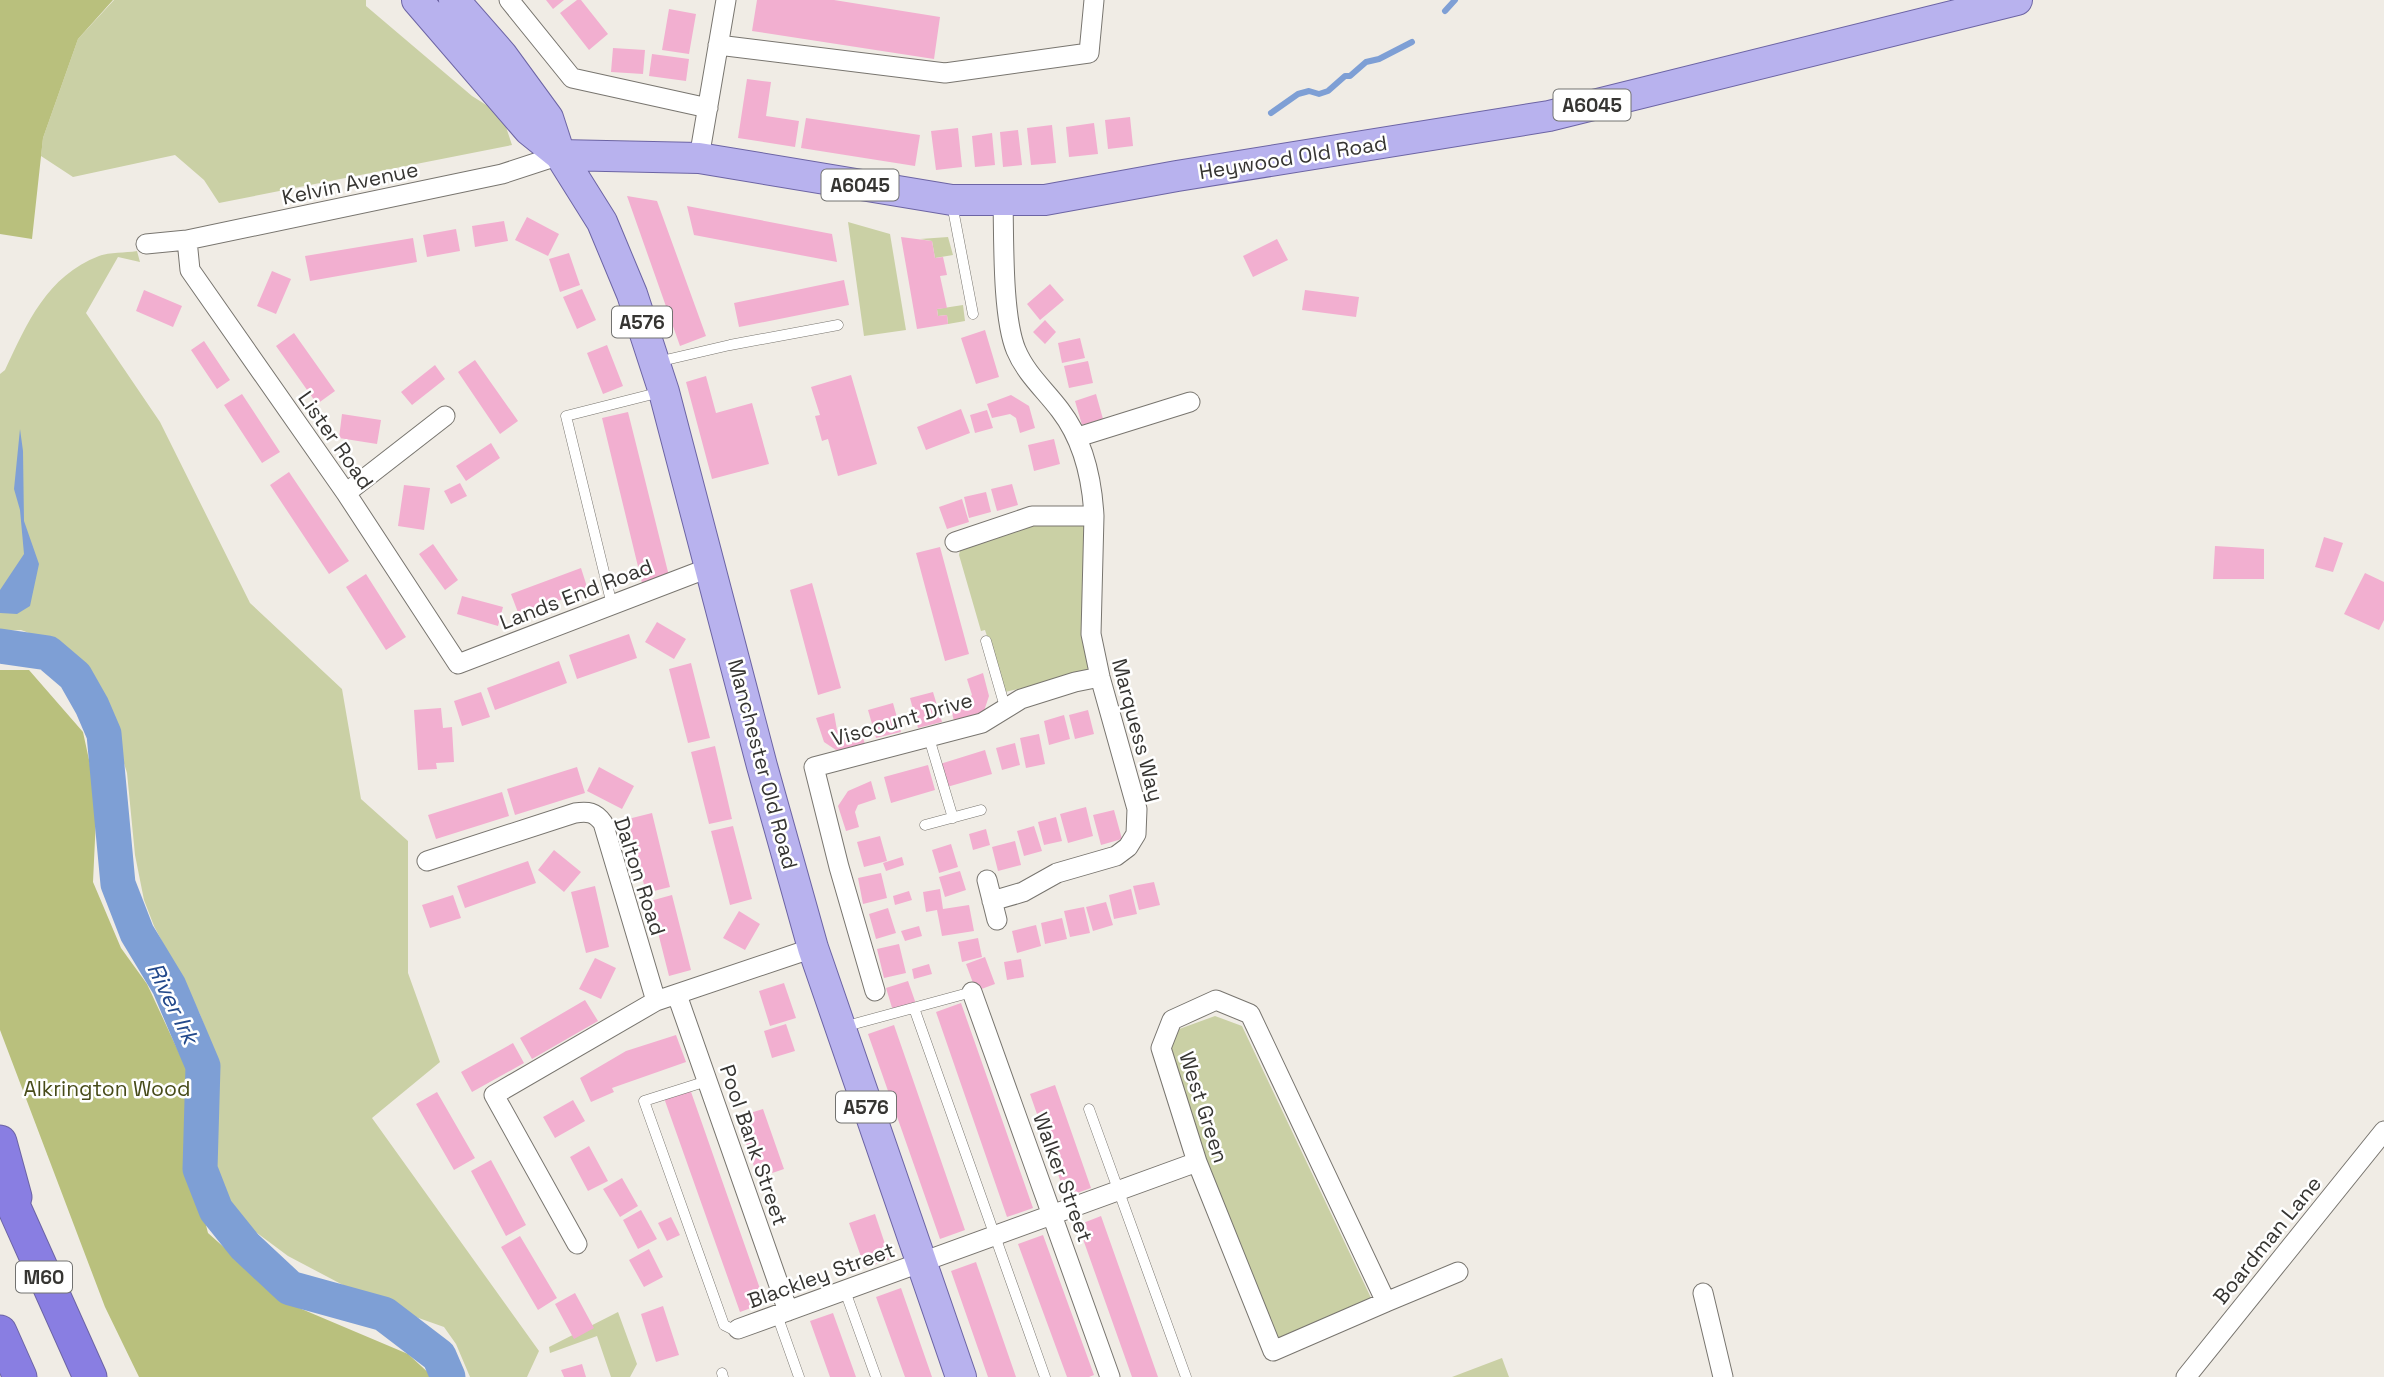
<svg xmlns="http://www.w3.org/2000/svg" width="2384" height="1377" font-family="'Space Grotesk',sans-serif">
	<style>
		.green { fill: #cad0a5 }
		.forest { fill: #b9c07d }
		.water { fill: #7e9fd5 }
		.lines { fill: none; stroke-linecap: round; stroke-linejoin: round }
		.stream { stroke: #7e9fd5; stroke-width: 6 }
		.river { stroke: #7e9fd5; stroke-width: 35 }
		.building { fill: #f2afd0 }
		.lane-casing { stroke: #78756f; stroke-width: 11 }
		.street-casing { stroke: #78756f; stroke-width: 21 }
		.primary-casing { stroke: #6c64a4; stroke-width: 32 }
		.highway-casing { stroke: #6c64a4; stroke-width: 35 }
		.lane { stroke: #fff; stroke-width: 10 }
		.street { stroke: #fff; stroke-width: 19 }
		.primary { stroke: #b8b2ee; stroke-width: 30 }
		.highway { stroke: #897ee2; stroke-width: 33 }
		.labels { text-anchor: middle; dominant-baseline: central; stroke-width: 5; stroke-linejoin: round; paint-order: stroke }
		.shield { fill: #fff; stroke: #727270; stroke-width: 2 }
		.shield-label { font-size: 19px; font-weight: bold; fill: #363532 }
		.street-label { font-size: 21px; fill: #363532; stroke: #fff }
		.park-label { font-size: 21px; fill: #474b19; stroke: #fff }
		.water-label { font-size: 23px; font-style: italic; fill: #23498b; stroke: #fff }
	</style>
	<rect width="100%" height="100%" fill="#f0ece5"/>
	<!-- green -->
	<path class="green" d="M114,0H366V6L472,96L502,115L512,145L219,203L204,180L175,155L73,177L41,156L43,138L78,39Z
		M848,222L890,234L906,330L864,336Z
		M948,237L953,255L935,258L932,241L920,239Z
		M137,251L140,262L118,257L86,313L160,422L250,603L342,689L361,799L408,841V973L440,1062L372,1118L539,1351L527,1377H470L456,1344L444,1327L379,1304L288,1256L229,1212L221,1199L215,1187L211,1168L210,1137L215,1073L210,1040L199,1012L154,926L144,900L135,855L127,773L110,718L84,672L64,651L45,639L21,630L0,631V374L5,370C27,323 47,276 99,256C110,252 125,253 137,251Z
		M963,305L965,321L948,324L947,315L938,316L937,309Z
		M1037,521L1090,522L1091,672L1005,692L985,630L981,631L959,555L961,546Z
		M1215,1016L1242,1026L1372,1300L1273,1341L1166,1058L1171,1032Z
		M618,1312L637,1364L630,1377H611L597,1336L550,1353L549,1347Z
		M1502,1358L1509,1377H1452Z"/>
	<!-- forest -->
	<path class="forest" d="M0,0H113L78,39L43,138L32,239L0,234Z
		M0,670H29L83,732L97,797L93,882L121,948L147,984L187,1070L189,1160L208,1233L285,1302L408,1354L433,1377H139L105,1307L0,1030Z"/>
	<!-- water -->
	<path class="water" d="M20,429L23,451L24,521L39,564L30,606L17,614L0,613V590L24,554L20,510L14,489Z"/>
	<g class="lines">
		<!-- stream -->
		<path class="stream" d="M1445,11L1455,0
			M1271,113L1298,94L1309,91L1319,94L1328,91L1345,76H1350L1366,62L1379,59L1412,42"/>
		<!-- river -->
		<path class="river" d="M0,646L48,653L75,676L92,706L104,734L118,884L137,933L169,986L203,1066L200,1169L216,1210L245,1246L290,1288L384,1314L439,1356L448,1377"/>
	</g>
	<!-- building -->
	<path class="building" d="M546,0H564L553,9Z
		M577,0H581L608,34L589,50L560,13Z
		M757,0H834L940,17L934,59L752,31Z
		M669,9L696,14L689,54L662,50Z
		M613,48L645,50L643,74L611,72Z
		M652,54L689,59L686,81L649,76Z
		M747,79L771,82L766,116L799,121L795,147L738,138Z
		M1130,117L1133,146L1108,149L1105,120Z
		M806,118L920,135L915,166L801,148Z
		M1094,123L1098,154L1069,157L1066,127Z
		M1052,125L1056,163L1031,165L1027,128Z
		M958,128L962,167L936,170L931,131Z
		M1018,130L1022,165L1003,167L1000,132Z
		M992,133L995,165L975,167L972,136Z
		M627,196L657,201L706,336L680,346Z
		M687,206L832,234L837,262L694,235Z
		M527,217L559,234L548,256L515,240Z
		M504,221L508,241L475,247L472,226Z
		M456,229L460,251L427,257L423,235Z
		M901,237L932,241L935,258L943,257L947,275L940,276L947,308L937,309L938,316L947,315L948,324L917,329Z
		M413,238L417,262L310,281L305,256Z
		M1277,239L1288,260L1253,277L1243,256Z
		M569,253L580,285L560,292L549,259Z
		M272,271L291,279L276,314L257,306Z
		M844,280L849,305L739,327L734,303Z
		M1050,284L1064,300L1040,320L1027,304Z
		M582,289L596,320L577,329L563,297Z
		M144,290L182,306L173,327L136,311Z
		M1305,290L1359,297L1356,317L1302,310Z
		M1045,320L1056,332L1045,344L1033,332Z
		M985,330L999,377L976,384L961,338Z
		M294,333L335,391L317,404L276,346Z
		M1080,338L1085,358L1062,363L1058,343Z
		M204,341L230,380L217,389L191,350Z
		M607,345L623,386L603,394L587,353Z
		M475,360L518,421L500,434L458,372Z
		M1088,361L1093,383L1069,388L1064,366Z
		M435,365L445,379L412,405L401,392Z
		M851,375L877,464L838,476L828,439L822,441L815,416L820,415L811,387Z
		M706,376L716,413L752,403L769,464L712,479L686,382Z
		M242,394L280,452L262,463L224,405Z
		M1096,394L1103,419L1082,425L1075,401Z
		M1011,395L1029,406L1035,428L1020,433L1016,418L1010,414L992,418L987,404Z
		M961,409L970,433L926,450L917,427Z
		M987,410L993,428L975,433L970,415Z
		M628,412L669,576L642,583L602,418Z
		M342,414L381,420L377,444L339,438Z
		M1054,439L1060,464L1034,471L1028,445Z
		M491,443L500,458L466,481L456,466Z
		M289,472L349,561L329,574L270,485Z
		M460,483L467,496L451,504L444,491Z
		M1012,484L1018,505L997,511L991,489Z
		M404,485L430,488L424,530L398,526Z
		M986,492L991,512L969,518L964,497Z
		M962,499L969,522L947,529L939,507Z
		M2324,537L2343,543L2333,572L2315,567Z
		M433,544L458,580L445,590L419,554Z
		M2215,546L2264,549V579H2213Z
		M940,547L969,654L945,661L916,553Z
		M581,568L588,590L519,615L511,594Z
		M2365,573L2384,582V620L2379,630L2344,614Z
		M366,574L406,637L386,650L346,587Z
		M812,583L841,688L818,695L790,590Z
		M462,596L503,607L498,626L457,614Z
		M657,622L686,639L674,659L645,642Z
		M629,634L637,658L577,679L569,655Z
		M559,661L567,683L495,710L487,688Z
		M691,663L710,738L688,743L669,669Z
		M983,673L989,696L983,714L954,721L950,705L967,700L972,695L967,679Z
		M481,692L490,717L462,726L454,701Z
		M933,692L942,722L918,728L910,698Z
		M893,703L901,732L876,738L868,710Z
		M441,708L443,728L452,727L454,762L436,763L437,769L418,770L414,710Z
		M1088,710L1094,734L1075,739L1069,715Z
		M834,713L837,730L844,734L860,729L865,744L839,752L824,742L816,718Z
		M1064,715L1070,739L1049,745L1044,721Z
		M1039,734L1045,764L1026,768L1020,738Z
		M1015,743L1020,765L1002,770L996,748Z
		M715,746L732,819L709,824L691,752Z
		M985,750L992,774L947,787L940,764Z
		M928,765L935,790L891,803L884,777Z
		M577,767L585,793L515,815L507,789Z
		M599,767L634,786L622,809L587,791Z
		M871,781L876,799L858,805L855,812L859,827L846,831L838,806L848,791Z
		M502,792L509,816L436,839L428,815Z
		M1086,807L1093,836L1068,843L1060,814Z
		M1114,810L1122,839L1101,845L1093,815Z
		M652,813L670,887L646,893L628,819Z
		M1056,817L1062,841L1044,845L1038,822Z
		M733,826L752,899L730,905L711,831Z
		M1034,826L1042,851L1024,856L1017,831Z
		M986,829L990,845L973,850L969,834Z
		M880,836L887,861L864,867L857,842Z
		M1015,841L1021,865L998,871L992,847Z
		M951,844L958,867L939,873L932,850Z
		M554,850L581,872L564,892L538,870Z
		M902,857L904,865L886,871L883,863Z
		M528,861L536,883L465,908L457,886Z
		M960,871L966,890L945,897L939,877Z
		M881,873L887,898L863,904L858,878Z
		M1154,882L1160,905L1139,910L1133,886Z
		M595,886L609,947L586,953L571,892Z
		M940,889L943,909L969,905L974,931L942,936L937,910L926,912L923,892Z
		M1131,889L1137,914L1114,919L1109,895Z
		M909,891L912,900L895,905L893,896Z
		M453,895L461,918L430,928L422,905Z
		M672,895L691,970L669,976L650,901Z
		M1106,902L1113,925L1093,931L1086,907Z
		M1084,907L1090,933L1070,937L1064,911Z
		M888,908L896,933L876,939L869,914Z
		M739,911L760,924L745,950L723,938Z
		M1062,918L1067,939L1045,944L1041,923Z
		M1036,925L1041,946L1017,953L1012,931Z
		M919,926L922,936L905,941L901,931Z
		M978,938L982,957L962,962L958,942Z
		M899,944L906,973L884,978L877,949Z
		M985,957L995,984L976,991L966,964Z
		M595,958L616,968L601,999L579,989Z
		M1021,959L1024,977L1007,980L1004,962Z
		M929,964L932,974L914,979L912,969Z
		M908,981L916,1004L893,1011L886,988Z
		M784,983L796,1018L770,1026L759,991Z
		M585,1000L598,1021L532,1059L520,1038Z
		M961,1003L1033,1208L1007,1217L936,1012Z
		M786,1024L795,1051L772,1058L764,1031Z
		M894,1025L965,1230L940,1239L868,1034Z
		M676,1035L686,1062L612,1088L614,1092L591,1102L580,1078L626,1051Z
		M513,1043L524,1063L472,1092L461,1072Z
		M1055,1085L1091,1188L1066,1197L1030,1094Z
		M690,1089L765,1303L740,1312L664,1098Z
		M437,1092L475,1158L454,1170L416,1104Z
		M573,1100L585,1121L555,1138L543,1117Z
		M763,1109L784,1169L758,1178L737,1117Z
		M589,1146L608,1181L588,1191L570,1157Z
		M491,1160L526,1225L506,1236L471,1171Z
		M622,1178L638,1206L620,1217L603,1189Z
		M641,1210L657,1239L638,1249L623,1220Z
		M875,1214L890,1259L865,1268L849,1223Z
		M1101,1216L1158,1377H1132L1078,1225Z
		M671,1217L680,1235L667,1241L658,1223Z
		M1043,1235L1094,1375L1089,1377H1067L1018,1244Z
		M520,1236L557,1298L538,1310L501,1247Z
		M649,1249L663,1277L644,1287L629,1260Z
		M976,1262L1016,1377H988L951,1271Z
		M901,1288L932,1377H905L876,1297Z
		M575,1293L594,1328L574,1339L555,1304Z
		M663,1306L679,1355L656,1362L641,1314Z
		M833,1313L856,1377H830L810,1321Z
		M582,1364L586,1377H564L561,1370Z"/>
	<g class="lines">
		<!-- lane casing -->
		<g class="lane-casing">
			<path id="lane" d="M952,204L973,314
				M657,362L730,345L838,325
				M612,605L566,416L661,392
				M986,641L1005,707
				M929,738L953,818
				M925,825L981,810
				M914,1008L1045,1377
				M843,1027L972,992
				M707,1081L644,1101L724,1325L732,1329H738
				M1089,1109L1186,1377
				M845,1291L876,1377
				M777,1315L799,1377
				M722,1373L723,1377"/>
		</g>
		<!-- street casing -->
		<g class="street-casing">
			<path id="street" d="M509,0L572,78L708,108
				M718,45L945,73L1089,53L1094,0
				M699,158L726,0
				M187,240L190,270L346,493L458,664L711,567
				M146,244L187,240L502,174L560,155
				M1078,437L1190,402
				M346,493L445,416
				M955,542L1032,516H1094C1092,479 1084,441 1060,410C1045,390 1026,374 1016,350C1002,316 1004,238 1003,200
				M427,861L575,813C588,811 595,812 603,823L656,1001
				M987,880L997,920
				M992,901L1023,892L1057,873L1116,856L1128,847L1136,834L1137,809L1100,677L1091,634L1094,516
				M875,991L839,867L814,767L982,723L1021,699L1075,682L1100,677
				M972,992L1110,1377
				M677,995L788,1311
				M577,1244L494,1095L656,1001L813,948
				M1703,1293L1723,1377
				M1386,1302L1273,1351L1197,1162L1161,1048L1172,1020L1216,1000L1250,1014L1386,1302L1458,1272
				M738,1329L1197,1162
				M2186,1377L2384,1131"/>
		</g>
		<!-- primary casing -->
		<g class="primary-casing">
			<path id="primary" d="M417,0L529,130L560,155
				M454,0L502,55L548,118L560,155L602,222L632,294L664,392L762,766L813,948L961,1377
				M560,155L699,158L952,200H1045L1177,176L1549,116L2017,0"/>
		</g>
		<!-- highway casing -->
		<g class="highway-casing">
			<path id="highway" d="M0,1142L15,1197
				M0,1176L90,1377
				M0,1332L20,1377"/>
		</g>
		<!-- lane -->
		<use href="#lane" class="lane"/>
		<!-- street -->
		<use href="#street" class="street"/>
		<!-- primary -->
		<use href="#primary" class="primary"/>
		<!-- highway -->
		<use href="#highway" class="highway"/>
	</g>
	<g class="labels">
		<!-- shield labels -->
		<g class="shield">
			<rect x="1553.5" y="89.5" width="77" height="31" rx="5"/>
			<rect x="821.5" y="169.5" width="77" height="31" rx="5"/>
			<rect x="612" y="306.5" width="60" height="31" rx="5"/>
			<rect x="836" y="1091.5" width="60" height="31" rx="5"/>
			<rect x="16" y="1261.5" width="56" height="31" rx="5"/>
		</g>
		<g class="shield-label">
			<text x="1592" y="105">A6045</text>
			<text x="860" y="185">A6045</text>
			<text x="642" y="322">A576</text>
			<text x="866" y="1107">A576</text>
			<text x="44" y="1277">M60</text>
		</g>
		<!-- street labels -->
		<g class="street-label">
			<text transform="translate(1293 157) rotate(-9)">Heywood Old Road</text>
			<text transform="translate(350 183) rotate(-12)">Kelvin Avenue</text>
			<text transform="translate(336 440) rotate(55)">Lister Road</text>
			<text transform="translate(576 594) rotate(-21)">Lands End Road</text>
			<text transform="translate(902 719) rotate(-16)">Viscount Drive</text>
			<text transform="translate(1138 730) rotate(75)">Marquess Way</text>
			<text transform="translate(763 764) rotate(75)">Manchester Old Road</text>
			<text transform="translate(640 876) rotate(72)">Dalton Road</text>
			<text transform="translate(1204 1107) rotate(72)">West Green</text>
			<text transform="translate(754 1145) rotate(71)">Pool Bank Street</text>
			<text transform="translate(1063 1177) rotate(70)">Walker Street</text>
			<text transform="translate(2267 1240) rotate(-51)">Boardman Lane</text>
			<text transform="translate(821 1275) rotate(-20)">Blackley Street</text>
		</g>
		<!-- park labels -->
		<g class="park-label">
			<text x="107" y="1088">Alkrington Wood</text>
		</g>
		<!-- water labels -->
		<g class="water-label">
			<text transform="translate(173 1003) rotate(64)">River Irk</text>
		</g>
	</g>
</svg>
